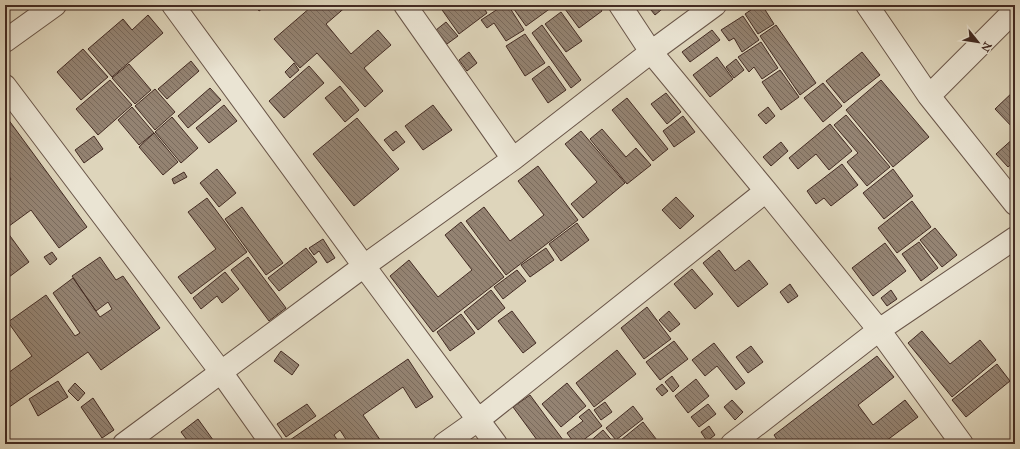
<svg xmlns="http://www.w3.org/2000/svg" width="1020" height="449" font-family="'IM FELL Great Primer',serif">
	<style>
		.building { fill: url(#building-back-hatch); stroke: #432b23 }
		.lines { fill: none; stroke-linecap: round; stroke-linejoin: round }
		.minor-casing { stroke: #6a5649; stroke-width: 24 }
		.minor { stroke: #eae4d3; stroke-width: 22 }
	</style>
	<defs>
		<pattern id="building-back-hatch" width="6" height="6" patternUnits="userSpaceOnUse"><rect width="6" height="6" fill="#948372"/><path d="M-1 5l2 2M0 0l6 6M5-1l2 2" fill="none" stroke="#7a6b5d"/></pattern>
	</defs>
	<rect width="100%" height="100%" fill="#ded5bb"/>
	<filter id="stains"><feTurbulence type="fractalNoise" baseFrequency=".005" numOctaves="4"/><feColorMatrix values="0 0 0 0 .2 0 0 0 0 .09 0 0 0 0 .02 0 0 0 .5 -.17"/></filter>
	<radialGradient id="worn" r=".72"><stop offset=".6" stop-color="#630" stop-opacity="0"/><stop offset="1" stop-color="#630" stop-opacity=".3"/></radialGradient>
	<!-- building -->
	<path class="building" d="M255,5H267L259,11Z
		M320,5H348L326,24L351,54L378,30L391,45L364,68L383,91L365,107L317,53L300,68L274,39L311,7L314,10Z
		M442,5H482L487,13L459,34L440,7Z
		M504,5H508L524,30L506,41L494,23L487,28L481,20Z
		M511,5H555L526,26Z
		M571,5H598L602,11L579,28L565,9Z
		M647,5H667L655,15Z
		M758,5H762L774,24L758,34L745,14Z
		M561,12L582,41L566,52L545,24Z
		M148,15L163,33L112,77L88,49L123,19L132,30Z
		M743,16L759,40L742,52L734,38L729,41L721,30Z
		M446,22L458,36L447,44L436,30Z
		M542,25L581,80L571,88L532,33Z
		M776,25L816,83L800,95L760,36Z
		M712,30L720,40L690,62L682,52Z
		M525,34L545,63L525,76L506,46Z
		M761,42L778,68L762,79L754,67L749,72L738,57Z
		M83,49L108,77L81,100L57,72Z
		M469,52L477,63L467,71L459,60Z
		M862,52L880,75L844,103L826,81Z
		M717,57L733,79L710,97L693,75Z
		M736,59L744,70L734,78L726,67Z
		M191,61L199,71L167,99L158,89Z
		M294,63L299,70L290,78L285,72Z
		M129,64L151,90L135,104L112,78Z
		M309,66L324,83L284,118L269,101Z
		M549,66L566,90L548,103L532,79Z
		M780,70L799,97L781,110L762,82Z
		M110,80L132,105L98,135L76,109Z
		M881,80L929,137L893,167L846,110Z
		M823,83L842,106L823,122L804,98Z
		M340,86L359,110L345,122L325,98Z
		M210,88L221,100L188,128L178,116Z
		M155,89L175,112L155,130L135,106Z
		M1015,90V130L995,109Z
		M666,93L681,112L667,124L651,104Z
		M627,98L668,149L653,161L612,110Z
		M224,105L237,121L209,143L196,128Z
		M433,105L452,130L423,150L405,126Z
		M132,107L154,133L139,145L118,120Z
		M768,107L775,116L766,124L758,115Z
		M5,115L87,227L59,248L31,210L5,229V184L11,179L5,171Z
		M846,115L890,167L867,186L847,162L858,153L834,125Z
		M683,116L695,132L674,147L663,131Z
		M172,117L198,148L181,163L155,132Z
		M357,118L399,169L354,206L313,154Z
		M830,124L852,151L829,170L816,154L798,169L789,158Z
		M602,129L626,157L636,148L651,165L627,184L590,139Z
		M396,131L405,142L393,151L384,140Z
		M581,131L625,183L583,218L571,204L597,182L565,144Z
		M154,133L178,162L163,175L139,147Z
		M94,136L103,149L84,163L75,150Z
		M1015,137V161L1008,167L996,154Z
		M781,142L788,151L771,166L763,157Z
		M842,164L858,185L831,206L824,198L816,204L807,191Z
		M538,166L578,220L506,275L466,221L484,207L510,241L544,215L518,181Z
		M217,169L236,193L219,207L200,183Z
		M893,169L913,196L884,219L863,193Z
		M184,172L187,177L174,184L172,179Z
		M676,197L694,216L680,229L662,210Z
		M207,198L247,252L191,294L178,277L216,249L188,212Z
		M912,201L931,227L897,253L878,228Z
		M242,207L283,263L266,275L225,219Z
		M461,222L504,277L433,332L390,276L409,260L438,297L472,270L445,235Z
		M577,223L589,240L561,261L549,244Z
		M935,228L957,255L942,267L920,240Z
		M5,229L29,262L5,280Z
		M323,239L335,258L327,263L319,251L314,255L309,248Z
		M919,242L938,268L921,281L902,254Z
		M885,243L906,271L873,296L852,268Z
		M306,248L317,262L279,291L268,278Z
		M546,248L554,260L530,277L521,265Z
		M719,250L735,271L749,260L768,284L738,307L703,263Z
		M52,252L57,259L50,265L44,257Z
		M100,257L116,280L123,276L160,328L101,370L88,352L5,410V375L32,356L8,322L46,295L75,336L80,333L53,293L73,278L100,317L112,309L108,302L96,311L72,276Z
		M248,257L286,308L269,321L231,270Z
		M692,269L713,294L695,309L674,284Z
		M517,270L526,281L503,299L494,287Z
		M225,272L239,289L222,303L217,296L201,309L193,298Z
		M790,284L798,296L788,303L780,292Z
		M491,290L505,308L478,330L464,312Z
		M891,290L897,299L887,306L881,298Z
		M647,307L671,339L644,359L621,328Z
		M512,311L536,343L523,353L498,321Z
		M669,311L680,324L670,332L659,320Z
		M461,314L475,333L450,351L437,332Z
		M922,331L950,364L980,340L996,360L952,397L908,343Z
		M674,341L688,359L660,380L646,362Z
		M714,343L745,383L736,390L717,366L705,376L692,360Z
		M751,346L763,362L748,373L736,357Z
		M617,350L636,374L594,407L576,383Z
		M281,351L299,365L292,375L274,361Z
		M877,356L894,377L858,405L873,425L905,400L918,417L882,444H780L774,435Z
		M408,359L433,397L416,408L403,387L363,415L383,444H349L340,430L334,435L340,444H292L290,440Z
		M997,364L1010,381L966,417L952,400Z
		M672,376L679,386L673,392L665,382Z
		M696,379L709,396L688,413L675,396Z
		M58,381L68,397L38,416L29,399Z
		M75,383L85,393L78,401L68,391Z
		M567,383L586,406L561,427L542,404Z
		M662,384L668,391L662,396L656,389Z
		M530,395L566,444H540L513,407Z
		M93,398L114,430L102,438L81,407Z
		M732,400L743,412L735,420L724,407Z
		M605,402L612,412L601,420L594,410Z
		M307,404L316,416L286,437L277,424Z
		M708,404L716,414L699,427L691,417Z
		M633,406L643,419L616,440L606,428Z
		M589,409L602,426L578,444H575L567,433L583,421L579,417Z
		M198,419L216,444H190L181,432Z
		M643,422L660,444H616Z
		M709,426L715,435L707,441L701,432Z
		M603,430L614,443L613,444H587Z"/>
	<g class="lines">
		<!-- minor casing -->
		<g class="minor-casing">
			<path id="minor" d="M173,5L364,266L496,444
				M405,5L513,159
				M620,5L651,52L766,191L879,330L962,444
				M867,5L929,96L1015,204
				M5,41L55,5
				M5,86L221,372L272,444
				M929,96L1015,10
				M124,444L364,266L513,159L651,52L715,5
				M444,444L478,420L766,191
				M732,444L879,330L1015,238"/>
		</g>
		<!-- minor -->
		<use href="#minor" class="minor"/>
	</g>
	<!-- margin -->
	<rect width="1020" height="449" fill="none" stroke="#ded5bb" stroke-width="20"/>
	<rect x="6" y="6" width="1008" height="437" fill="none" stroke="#432b23" stroke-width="2"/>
	<rect x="10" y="10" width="1000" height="429" fill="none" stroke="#432b23"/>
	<!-- north arrow -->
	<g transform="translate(978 42) rotate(120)" stroke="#eae4d3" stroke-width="3" paint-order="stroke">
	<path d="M0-3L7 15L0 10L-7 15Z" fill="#432b23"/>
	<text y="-6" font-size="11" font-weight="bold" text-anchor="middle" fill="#432b23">N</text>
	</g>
	<rect width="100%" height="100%" filter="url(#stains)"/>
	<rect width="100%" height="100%" fill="url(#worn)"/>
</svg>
